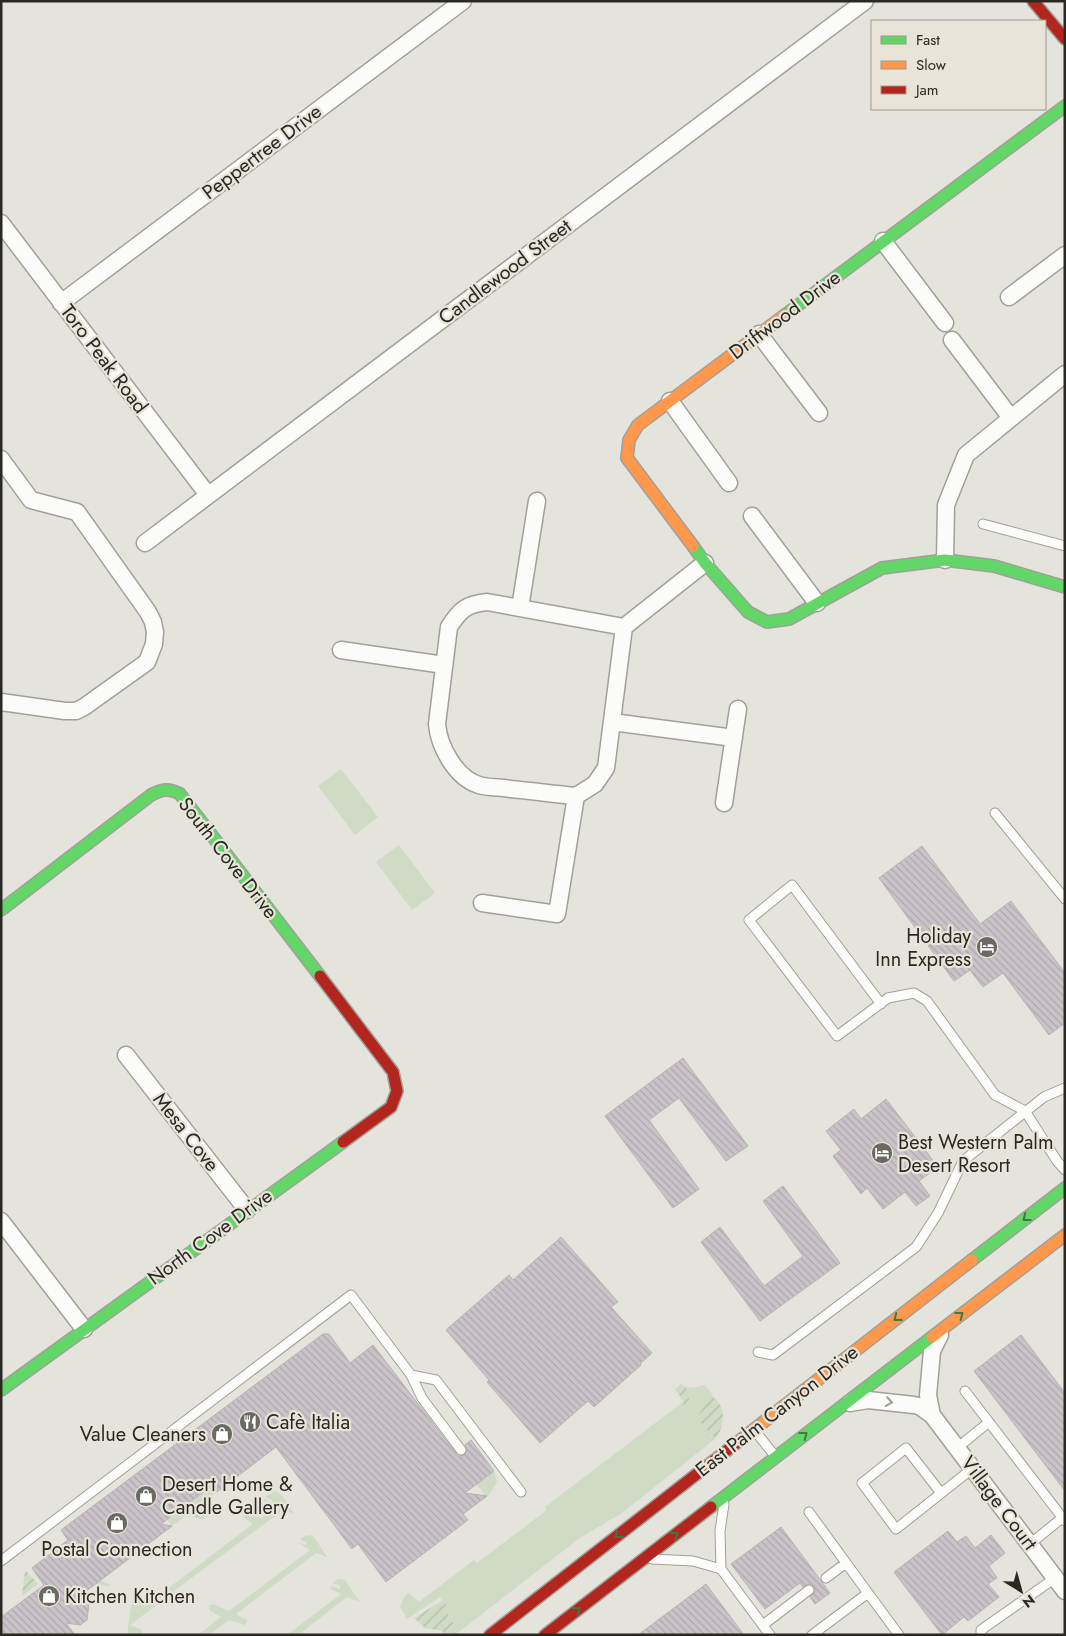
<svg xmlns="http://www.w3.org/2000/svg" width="1066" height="1636" font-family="Jost,sans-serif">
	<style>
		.grass { fill: #cfdbc5 }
		.garden { fill: url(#garden-furrows) }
		.building { fill: url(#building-back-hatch); stroke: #b6b4b3 }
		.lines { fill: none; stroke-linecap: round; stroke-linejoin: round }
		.lane-casing { stroke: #a0a09b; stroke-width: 11 }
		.street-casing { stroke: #a0a09b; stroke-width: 19 }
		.fast-casing { stroke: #a0a09b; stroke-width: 14 }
		.slow-casing { stroke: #a0a09b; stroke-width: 14 }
		.jam-casing { stroke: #a0a09b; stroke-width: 14 }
		.lane { stroke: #fbfbfa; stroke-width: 9 }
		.street { stroke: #fbfbfa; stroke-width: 16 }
		.fast { stroke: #63d668; stroke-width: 11 }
		.slow { stroke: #ff974d; stroke-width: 11 }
		.jam { stroke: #b3261e; stroke-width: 11 }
		.oneway { stroke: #437642 }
		.oneway2 { stroke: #9c9c99 }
		.labels { text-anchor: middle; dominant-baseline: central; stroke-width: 4.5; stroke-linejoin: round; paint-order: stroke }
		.street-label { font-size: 20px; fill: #292823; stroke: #e8e5d8 }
		.poi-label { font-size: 20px; fill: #292823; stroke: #e8e5d8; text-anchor: start }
	</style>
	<defs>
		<pattern id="garden-furrows" width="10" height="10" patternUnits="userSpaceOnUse" patternTransform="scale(1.25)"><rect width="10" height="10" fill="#cfdbc5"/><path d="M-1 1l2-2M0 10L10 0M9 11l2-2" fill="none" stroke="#b2bca9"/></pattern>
		<pattern id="building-back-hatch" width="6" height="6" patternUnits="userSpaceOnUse" patternTransform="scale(1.25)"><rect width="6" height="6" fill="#cac3c9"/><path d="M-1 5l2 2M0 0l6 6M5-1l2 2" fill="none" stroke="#aea8ac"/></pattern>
	</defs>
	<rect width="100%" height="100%" fill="#e4e3dc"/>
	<!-- grass -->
	<path class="grass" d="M341,769L378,817L355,835L318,786Z
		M399,845L435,893L412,910L376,862Z
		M705,1385L717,1401L714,1398L711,1436L715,1439L622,1513L581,1537L455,1635L453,1623L448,1616L449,1611L440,1597L407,1619L400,1606L406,1594L409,1593L419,1602L474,1560L477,1563L547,1510L545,1507L683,1402L684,1405L689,1401L686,1387L692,1388Z
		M493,1469L497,1482L490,1494L386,1573L384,1572L485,1496L476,1483Z
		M212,1486L217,1492L172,1526L167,1520Z
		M275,1491L281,1494L295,1514L283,1510L174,1591L185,1597V1602L181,1603L166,1598L130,1625L142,1630V1634L127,1635L132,1601L145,1606L253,1524L243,1517L245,1512L261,1518L276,1507L262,1500L264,1499L272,1503V1500L265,1497Z
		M310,1535L314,1537L327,1557L316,1553L236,1614L247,1620V1622L245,1625L229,1620L209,1635H198L221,1617L209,1610V1606L213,1604L229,1611L310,1550L297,1542L306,1545L307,1543L300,1539L305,1536Z
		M338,1579L345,1580L360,1602L347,1597L298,1635H287L341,1594L331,1589L330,1586L340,1589V1586L333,1583Z
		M100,1580L111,1585V1586L99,1585L96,1604L89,1595L96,1590L97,1583Z"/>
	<!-- garden -->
	<path class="garden" d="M681,1384L686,1387L690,1404L685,1409L682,1410C686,1401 680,1397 675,1389Z
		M712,1397C727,1404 725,1428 715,1439L697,1418L706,1402Z
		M202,1503L213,1508L214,1512L202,1520L188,1514Z
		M25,1570L38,1584L22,1596Z
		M443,1600L449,1611L448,1616L453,1623L455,1635H443V1631L425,1628L414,1618Z"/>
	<!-- building -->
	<path class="building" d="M922,846L980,924L1011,901L1065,973V1023L1049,1035L1003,973L983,987L970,970L954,981L879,878Z
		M683,1058L748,1146L726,1161L679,1098L649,1120L699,1189L673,1208L605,1116Z
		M886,1099L938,1167L919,1181L930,1196L916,1206L905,1192L883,1209L867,1188L861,1194L833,1156L841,1150L826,1131L854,1109L861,1119Z
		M783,1186L840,1263L760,1321L701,1242L720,1227L764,1286L803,1256L763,1201Z
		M561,1237L618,1302L611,1307L652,1353L640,1364L641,1365L594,1407L588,1401L540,1443L487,1382L489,1380L446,1330L509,1275L513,1280Z
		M323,1334H329L350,1363L373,1345L458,1456L465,1455L467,1450L465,1445L471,1440L494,1471L465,1493L487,1496L463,1514L468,1520L386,1582L358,1544L352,1549L276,1447L217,1492L218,1481L161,1524L172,1526L72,1602L89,1604L87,1620L80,1625L66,1623L75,1635H1V1617L44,1585L32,1568L68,1540L61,1530Z
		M1021,1335L1065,1393V1491L974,1371Z
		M781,1527L830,1593L815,1604L810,1597L815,1592L814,1587L809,1584L803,1587L800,1583L765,1609L731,1564Z
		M948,1531L957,1542L966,1536L975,1548L991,1535L1005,1553L989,1566L997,1578L988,1584L999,1597L968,1621L964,1617L942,1635L894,1572Z
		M706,1584L744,1635H638Z"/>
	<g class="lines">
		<!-- lane casing -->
		<g class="lane-casing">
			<path id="lane" d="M983,524L1065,546
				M995,813L1065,899
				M881,1004L792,885L749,920L837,1036L888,998L914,993L927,1001L995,1095L1025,1111L1057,1161L1065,1170
				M758,1352L773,1355L916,1247L938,1213L963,1161L1044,1097L1065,1088
				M411,1375L422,1398L461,1450
				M965,1391L1065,1521
				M755,1431L775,1456
				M957,1448L989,1422
				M941,1493L906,1448L862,1483L896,1529L973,1468
				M724,1504L720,1531L721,1569L770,1635
				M809,1512L868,1593
				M1030,1544L1062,1518
				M652,1559L693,1561L721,1569
				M1,1561L351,1295L411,1375L436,1380L521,1492
				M826,1578L846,1563
				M763,1625L809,1590
				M812,1635L868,1593L899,1635
				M981,1635V1630L1055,1578"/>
		</g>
		<!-- street casing -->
		<g class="street-casing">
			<path id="street" d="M1,223L208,495
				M883,241L945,323
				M1009,297L1065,255
				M61,303L463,1
				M759,334L819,413
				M952,340L1011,418
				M670,401L729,483
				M1,459L31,500L77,512L148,612L153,622L155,632L154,644L147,662L84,707L76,711H65L1,702
				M752,516L817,603
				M145,543L865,1
				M945,560L946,505L966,455L1065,374
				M487,602L624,627L606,768L595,784L576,796C554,794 532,791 510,789C501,787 489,788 479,785C456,778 439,747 437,724L449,627C460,610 466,604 487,602Z
				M520,608L537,501
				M624,627L705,563
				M341,650L444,665
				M612,722L734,738
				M724,803L738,709
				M482,903L557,914L576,796
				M126,1055L247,1210
				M1,1221L84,1329
				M940,1335L932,1351L928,1395L932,1415L1065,1591
				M850,1403L868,1400L914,1405L919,1406L932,1415"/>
		</g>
		<!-- fast casing -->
		<g class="fast-casing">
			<path id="fast" d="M785,315L1065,106
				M693,546L705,563L748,612L767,622L789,619L882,568L945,560L994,566L1065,587
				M1,910L151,795C162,789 169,788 180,794L320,976
				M972,1260L1065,1188
				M1,1390L343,1142
				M711,1507L932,1337"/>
		</g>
		<!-- slow casing -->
		<g class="slow-casing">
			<path id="slow" d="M693,546L627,458L629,440L638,425L785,315
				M932,1337L1065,1235
				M752,1431L972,1260"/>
		</g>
		<!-- jam casing -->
		<g class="jam-casing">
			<path id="jam" d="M1033,1L1065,39
				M320,976L393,1072L397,1091L391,1107L343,1142
				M490,1635L752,1431
				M545,1635L711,1507"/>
		</g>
		<!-- lane -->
		<use href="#lane" class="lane"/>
		<!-- street -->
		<use href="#street" class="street"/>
		<!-- fast -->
		<use href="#fast" class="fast"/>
		<!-- slow -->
		<use href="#slow" class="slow"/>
		<!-- jam -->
		<use href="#jam" class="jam"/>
	</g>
	<!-- one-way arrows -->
	<defs><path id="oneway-chevron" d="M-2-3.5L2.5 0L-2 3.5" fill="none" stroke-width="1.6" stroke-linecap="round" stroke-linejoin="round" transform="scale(1.25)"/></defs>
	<g class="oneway">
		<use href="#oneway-chevron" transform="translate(1026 1218) rotate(142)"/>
		<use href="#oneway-chevron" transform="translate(960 1315) rotate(-37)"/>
		<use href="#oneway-chevron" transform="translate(897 1318) rotate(142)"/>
		<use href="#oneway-chevron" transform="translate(804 1435) rotate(-38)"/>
		<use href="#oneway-chevron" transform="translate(618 1535) rotate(142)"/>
		<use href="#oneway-chevron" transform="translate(675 1535) rotate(-37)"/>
		<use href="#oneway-chevron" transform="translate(577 1610) rotate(-38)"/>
	</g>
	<use class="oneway2" href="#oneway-chevron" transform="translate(889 1402) rotate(8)"/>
	<!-- icons -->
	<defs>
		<g id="hotel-disc" transform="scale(1.125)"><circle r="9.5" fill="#6a6964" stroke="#e8e5d8"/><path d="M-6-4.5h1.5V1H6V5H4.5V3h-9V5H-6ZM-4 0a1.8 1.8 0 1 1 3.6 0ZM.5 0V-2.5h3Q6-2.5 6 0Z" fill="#fff"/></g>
		<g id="restaurant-disc" transform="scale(1.125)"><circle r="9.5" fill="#6a6964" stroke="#e8e5d8"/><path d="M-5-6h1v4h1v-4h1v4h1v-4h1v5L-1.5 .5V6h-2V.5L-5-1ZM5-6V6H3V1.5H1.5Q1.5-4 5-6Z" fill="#fff"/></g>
		<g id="shop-disc" transform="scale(1.125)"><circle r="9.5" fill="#6a6964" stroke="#e8e5d8"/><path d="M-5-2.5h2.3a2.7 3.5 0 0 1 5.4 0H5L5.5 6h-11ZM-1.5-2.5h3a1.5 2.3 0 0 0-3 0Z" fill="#fff"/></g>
	</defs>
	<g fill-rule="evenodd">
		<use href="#hotel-disc" x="987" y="947"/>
		<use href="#hotel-disc" x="882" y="1153"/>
		<use href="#restaurant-disc" x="250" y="1422"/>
		<use href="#shop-disc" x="222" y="1434"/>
		<use href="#shop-disc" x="146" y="1496"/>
		<use href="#shop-disc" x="117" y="1523"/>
		<use href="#shop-disc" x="49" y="1596"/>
	</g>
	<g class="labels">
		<!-- street labels -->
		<g class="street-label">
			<text transform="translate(262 152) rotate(-37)">Peppertree Drive</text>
			<text transform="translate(505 272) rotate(-37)">Candlewood Street</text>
			<text transform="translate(785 315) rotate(-37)">Driftwood Drive</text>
			<text transform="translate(104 359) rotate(53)">Toro Peak Road</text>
			<text transform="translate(228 858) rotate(52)">South Cove Drive</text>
			<text transform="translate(186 1132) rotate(52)">Mesa Cove</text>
			<text transform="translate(210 1237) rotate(-36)">North Cove Drive</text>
			<text transform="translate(777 1411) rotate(-38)">East Palm Canyon Drive</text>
			<text transform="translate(999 1503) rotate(53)">Village Court</text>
		</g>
		<!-- poi labels -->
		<g class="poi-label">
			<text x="971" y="936" text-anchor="end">Holiday<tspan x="971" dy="23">Inn Express</tspan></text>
			<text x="898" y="1142">Best Western Palm<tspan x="898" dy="23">Desert Resort</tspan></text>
			<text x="266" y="1422">Cafè Italia</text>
			<text x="206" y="1434" text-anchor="end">Value Cleaners</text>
			<text x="162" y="1484">Desert Home &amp;<tspan x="162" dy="23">Candle Gallery</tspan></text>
			<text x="117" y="1549" text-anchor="middle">Postal Connection</text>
			<text x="65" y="1596">Kitchen Kitchen</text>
		</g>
	</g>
	<!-- border -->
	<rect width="1066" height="1636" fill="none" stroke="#292823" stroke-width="5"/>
	<!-- legend -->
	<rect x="871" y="20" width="175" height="90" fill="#e8e5d8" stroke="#9c9990"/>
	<rect x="881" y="36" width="25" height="8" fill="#63d668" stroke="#9c9990"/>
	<text x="916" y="45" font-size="15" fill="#292823">Fast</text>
	<rect x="881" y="61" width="25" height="8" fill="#ff974d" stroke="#9c9990"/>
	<text x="916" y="70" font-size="15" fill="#292823">Slow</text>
	<rect x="881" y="86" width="25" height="8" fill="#b3261e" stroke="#9c9990"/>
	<text x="916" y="95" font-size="15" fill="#292823">Jam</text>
	<!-- north arrow -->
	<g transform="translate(1021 1591) rotate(143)" stroke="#e8e5d8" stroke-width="4" paint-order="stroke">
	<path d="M0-4L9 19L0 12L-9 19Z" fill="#292823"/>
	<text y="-8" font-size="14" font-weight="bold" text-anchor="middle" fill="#292823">N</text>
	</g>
</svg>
